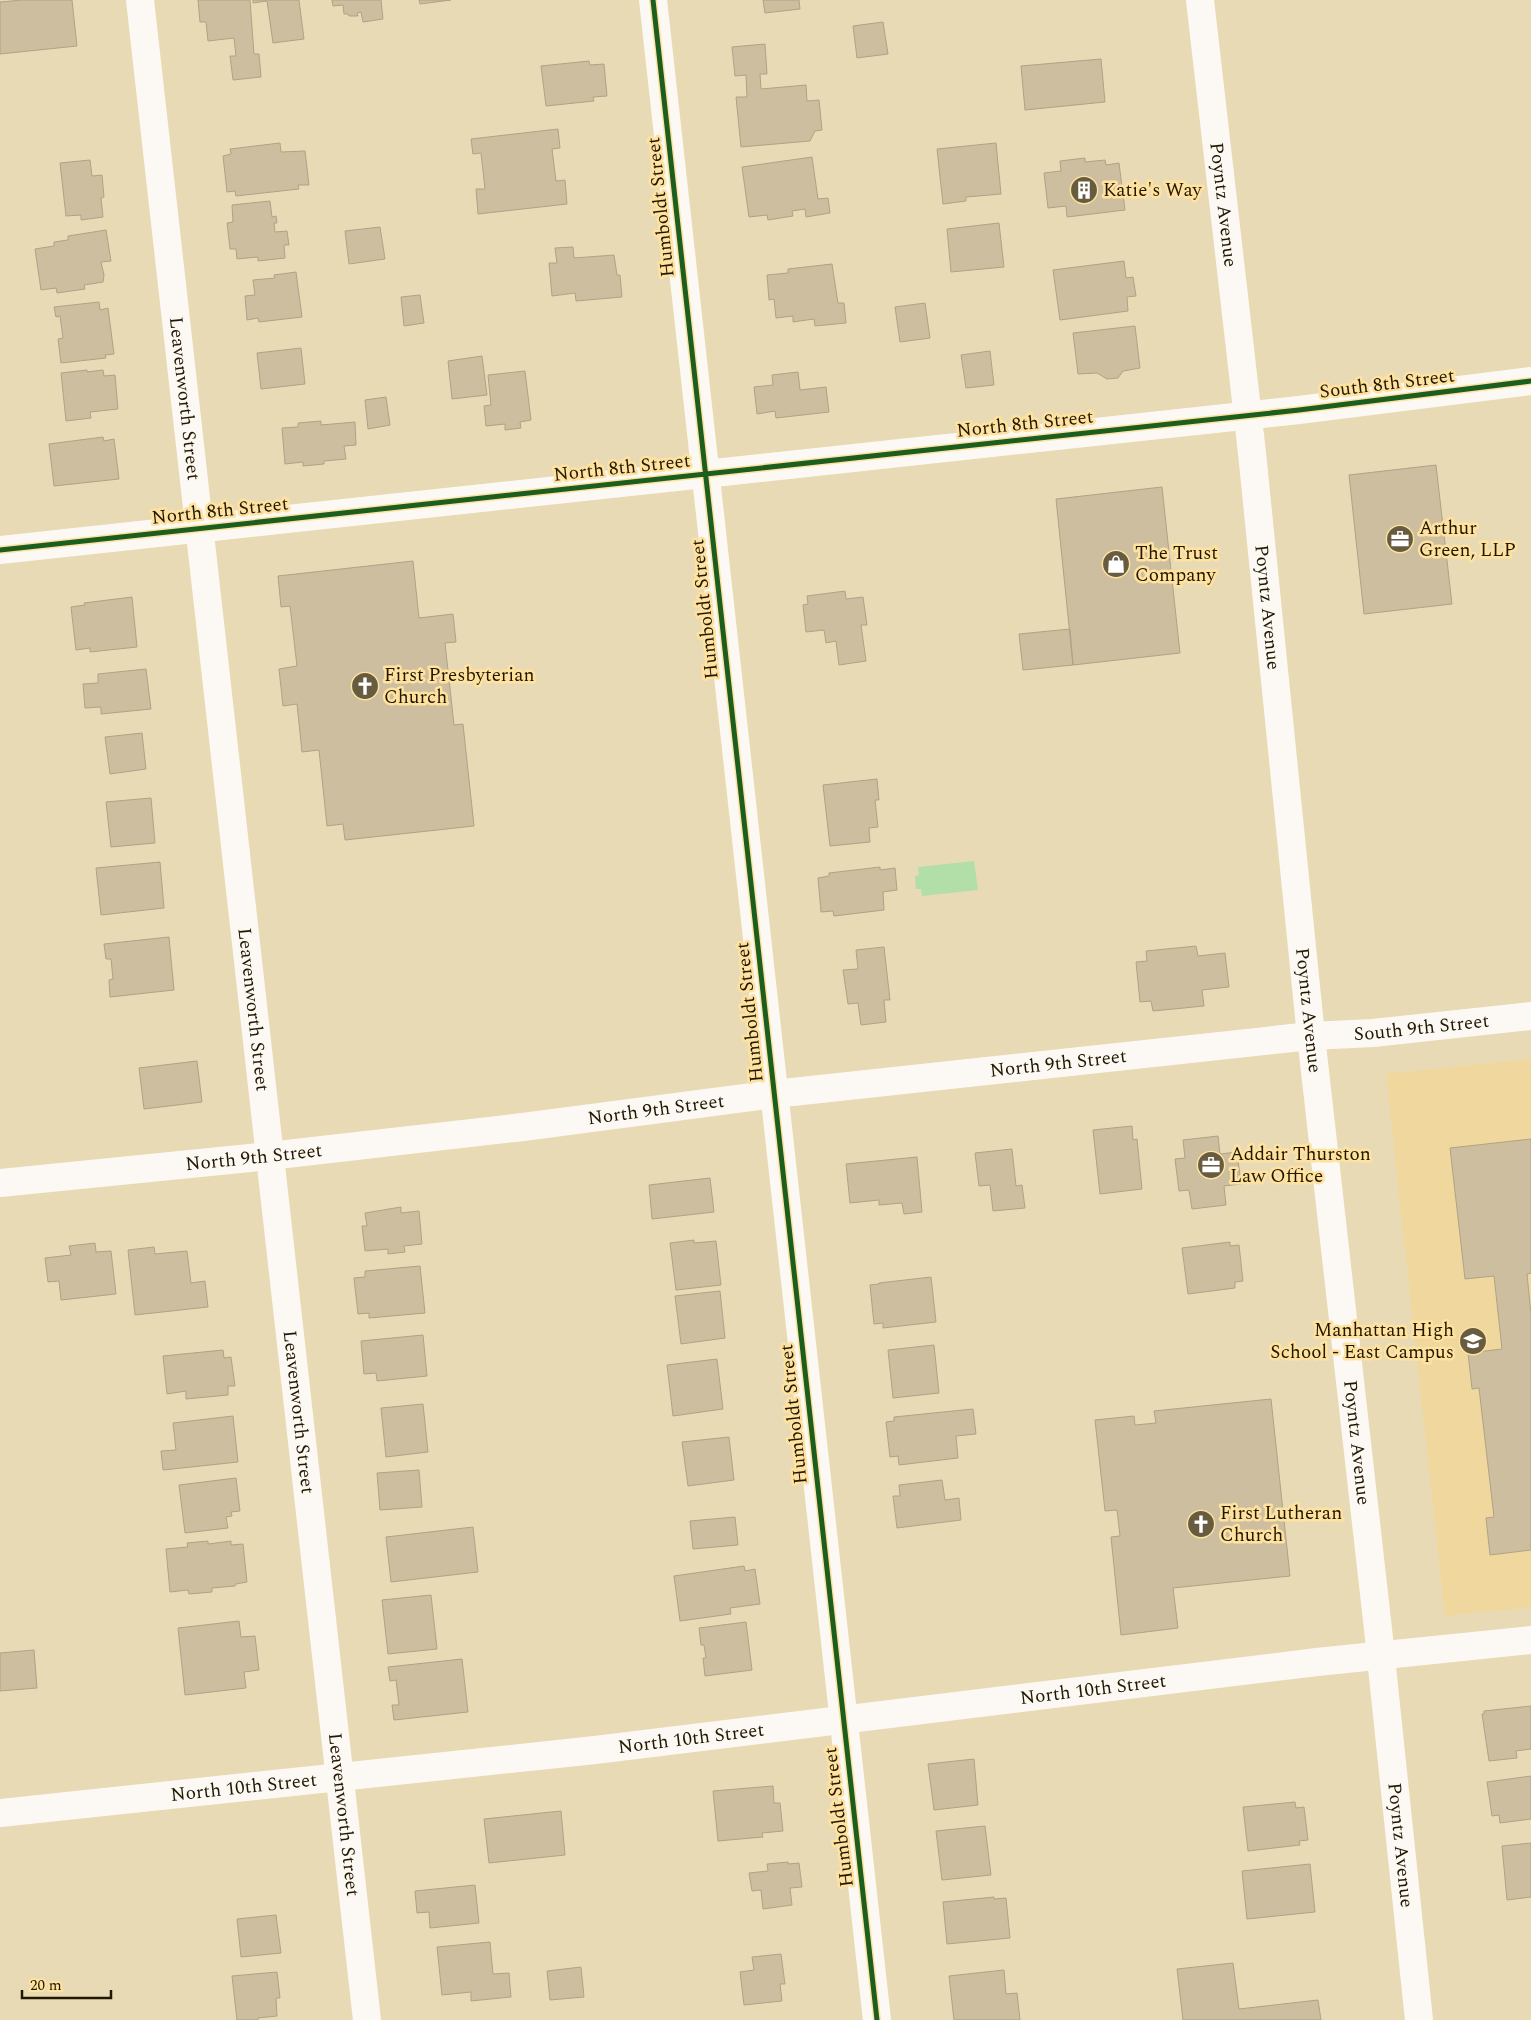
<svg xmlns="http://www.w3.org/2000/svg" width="1531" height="2020" font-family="Spectral,serif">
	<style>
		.built { fill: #f0d79e }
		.water { fill: #b2dea7 }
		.building { fill: #ccbe9e; stroke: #afa387 }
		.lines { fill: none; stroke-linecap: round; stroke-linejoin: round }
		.minor { stroke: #fcf9f4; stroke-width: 28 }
		.cycleway-casing { stroke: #ffe2a0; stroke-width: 8 }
		.cycleway { stroke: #1b5e20; stroke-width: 5 }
		.labels { text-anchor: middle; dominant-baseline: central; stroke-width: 5; stroke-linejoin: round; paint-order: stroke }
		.poi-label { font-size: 19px; fill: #221800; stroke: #ffe2a0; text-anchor: start }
		.street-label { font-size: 19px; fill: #221800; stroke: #ffe2a0 }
	</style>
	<rect width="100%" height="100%" fill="#e9dab6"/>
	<!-- built -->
	<path class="built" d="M1531,1059V1607L1445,1616L1386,1074Z"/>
	<!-- water -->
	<path class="water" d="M974,861L978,890L922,896L921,889H916L915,876L919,875L918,867Z"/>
	<!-- building -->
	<path class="building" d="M22,0H72L77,46L0,54V2Z
		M198,0H250L254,54H259L261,77L233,80L230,56H236L234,38L208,41L206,22H200Z
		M253,0H299L304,39L273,43L267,1L253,3Z
		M332,0H381L383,19L363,22L361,12L357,13L358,16H349L348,14H344L343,5L333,6Z
		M419,0H451L420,4Z
		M763,0H799L800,9L765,13Z
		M883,22L888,54L857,58L853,26Z
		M765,44L767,74H760L761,89L806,85L807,101L819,100L822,130L815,131L810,141L741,147L736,97H747L746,75L735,76L732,47Z
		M1101,59L1105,102L1025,110L1021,66Z
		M589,61L590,65L604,64L607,96L593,97L594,101L546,106L541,66Z
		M558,129L560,148L552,149L556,181L565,180L567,204L478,214L476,189H485L481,153L473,154L471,139Z
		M280,143L281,152L305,151L309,185H298L299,189L236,196L235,191L227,192L223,156L231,154L230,149Z
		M996,143L1001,194L966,197V201L943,204L937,149Z
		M812,157L818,199L828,198L830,213L806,217L805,209L792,211L793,216L768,220L767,215L749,217L742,167Z
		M1085,158V162L1105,160L1106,165L1119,163L1125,210L1067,217L1066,206L1048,208L1044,173L1061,171L1060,161Z
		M90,160L92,176L102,175L104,197L101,198L103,217L81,220V215L66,216L60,163Z
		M270,201L272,217L276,216L277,223H274L275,232L287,231L289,245H284L285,258L258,261V257L237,259L236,249H230L227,223L233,222L232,205Z
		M999,223L1004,267L951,272L947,229Z
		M380,227L385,259L349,264L345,231Z
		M106,230L111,261L101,262L104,275L103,282L84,285L85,289L57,293L56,288L41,290L35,249L54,246V242L68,240V236Z
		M573,247L574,258L614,255L617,275H620L622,297L576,301L575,293L552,296L549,263H557L555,248Z
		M1124,261L1126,278L1133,277L1136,296L1127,297L1128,311L1060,320L1053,270Z
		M832,264L838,303H844L846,323L815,326L814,319L793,322V316L776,318L774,299L769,300L767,275L788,273V269Z
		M296,272L302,317L259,322L258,318L247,320L245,296L255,295L253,280L275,278L274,275Z
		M420,295L424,323L404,326L401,297Z
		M99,302L100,310L108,308L114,354L105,355L106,358L61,363L58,339L63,338L60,316L56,317L54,307Z
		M925,303L930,338L900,342L895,307Z
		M1135,326L1140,368L1123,371L1118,378L1107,379L1097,373L1078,374L1073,333Z
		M301,348L305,384L261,389L257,353Z
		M990,351L994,385L966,388L961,355Z
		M482,356L487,395L452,399L448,361Z
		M87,370V372L103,370L104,376L115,375L118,409L90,412L91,418L66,421L61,373Z
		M525,371L531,420L520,422L521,428L505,430V424L486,426L484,406L491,405L488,375Z
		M798,372L800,390L826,387L829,412L776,418L775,411L757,414L754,387L773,385L772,375Z
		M386,397L390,425L368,429L365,400Z
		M321,421V425L355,422L356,445L344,446L346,459L324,461V464L303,466V462L285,464L282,428L298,427V423Z
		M103,437L104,441L114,439L119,479L54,486L49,444Z
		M1436,465L1452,604L1364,614L1349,475Z
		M1162,487L1180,653L1073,665L1056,499Z
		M413,561L419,618L453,614L456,642L445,643L454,725L463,724L474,826L345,840L343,824L327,826L319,750L302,752L297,704L283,706L279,669L297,666L290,606L281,607L278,576Z
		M845,591L846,599L863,597L867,625H861L866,661L839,665L836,641L826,643L824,630L806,632L803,605L808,604L807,596Z
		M132,597L137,647L90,652V648L76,650L71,607L85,605L84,603Z
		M1070,629L1073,665L1023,670L1019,634Z
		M146,669L151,709L101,714V707L85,708L83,684L98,683V674Z
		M142,733L146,769L110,774L105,737Z
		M877,779L879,800H875L878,827L869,828L870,842L830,846L823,785Z
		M151,798L155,843L111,847L106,802Z
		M160,862L164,908L101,915L96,868Z
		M880,867V870L895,868L897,890L883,892L884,910L834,916L833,911L821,912L818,878L829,876V873Z
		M169,937L174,990L110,997L109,980L113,979L111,959H106L104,944Z
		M1196,946L1198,956L1225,953L1229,987L1202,990L1204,1006L1153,1011L1151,1001L1140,1002L1136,962L1147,961L1146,951Z
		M884,947L890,1000H884L886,1022L861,1025L858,1003L848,1004L843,970L858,969L856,950Z
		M197,1061L202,1102L144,1109L139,1068Z
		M1132,1126L1133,1140L1137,1139L1142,1189L1100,1194L1093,1130Z
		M1218,1136L1220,1154L1237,1152L1241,1184L1224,1186L1226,1205L1192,1209L1189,1190L1179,1191L1175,1159L1185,1158L1183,1140Z
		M1531,1139V1273L1527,1274L1531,1314V1550L1490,1555L1486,1518L1494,1517L1479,1388L1472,1389L1468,1353L1502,1349L1494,1276L1465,1279L1450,1148Z
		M1012,1149L1016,1186L1022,1185L1025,1208L993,1211L990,1185L979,1186L975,1153Z
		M917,1157L922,1212L904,1214L902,1203L879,1205V1200L850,1203L846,1164Z
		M710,1178L714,1212L652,1219L649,1185Z
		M401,1207V1213L419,1211L422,1244L404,1246L405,1252L388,1254V1249L365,1251L362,1226H367L365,1213Z
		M694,1240V1243L716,1241L721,1285L676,1290L670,1243Z
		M1230,1242V1246L1239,1245L1243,1281L1235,1282V1288L1188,1294L1182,1248Z
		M95,1243L96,1252L111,1251L116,1294L61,1300L59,1281L48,1282L45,1258L71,1255L69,1246Z
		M154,1247L155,1254L187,1251L191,1283L205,1281L208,1307L135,1315L128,1250Z
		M420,1266L425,1313L369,1318V1313L358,1314L354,1278L365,1277V1271Z
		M931,1277L936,1322L883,1328V1323L874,1324L870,1285L879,1284V1283Z
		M720,1291L725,1338L681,1344L675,1296Z
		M423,1335L427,1376L377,1381L376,1373L364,1374L361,1341Z
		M934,1345L939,1393L893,1398L888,1350Z
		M223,1350L224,1358L231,1357L235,1386H228V1395L186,1399V1391L167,1394L163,1356Z
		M717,1359L723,1409L673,1416L667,1365Z
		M1271,1399L1290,1576L1173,1588L1178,1628L1121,1635L1111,1537L1120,1536L1117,1510L1105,1511L1095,1420L1134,1416L1135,1425L1156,1423L1154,1411Z
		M423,1404L428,1452L386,1457L381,1408Z
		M973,1409L976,1434L956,1436L958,1458L899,1465L898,1456L890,1457L886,1422L894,1421V1417Z
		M233,1416L238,1462L163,1470L161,1451L176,1450L173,1423Z
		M729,1437L734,1480L688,1486L682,1442Z
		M419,1470L422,1507L380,1510L377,1473Z
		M236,1478L240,1511L231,1512L232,1516L226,1517L228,1528L185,1533L179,1485Z
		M942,1480L945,1500L959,1498L961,1520L897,1528L893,1496H900L899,1485Z
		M735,1517L738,1545L693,1549L690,1521Z
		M473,1527L478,1572L391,1582L386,1537Z
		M208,1541V1544L231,1541V1545L243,1544L247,1582L236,1584L235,1586L212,1588V1592L189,1594L188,1590L170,1592L166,1549L188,1547L187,1543Z
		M744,1566L745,1571L755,1569L760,1604L730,1608L731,1614L680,1621L674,1576Z
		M431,1595L437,1649L388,1654L382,1600Z
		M239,1621L241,1637L255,1636L259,1670L244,1672L246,1688L185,1695L178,1628Z
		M746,1622L752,1670L705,1676L703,1658H706L704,1645H701L699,1628Z
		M34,1650L37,1688L0,1691V1653Z
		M462,1659L468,1712L394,1720L392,1705H399L396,1680L390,1681L388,1667Z
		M1531,1706V1749L1516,1751L1517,1758L1489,1761L1482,1714H1484V1711Z
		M974,1759L978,1805L934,1810L928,1764Z
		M1531,1776V1819L1500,1823L1499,1815L1492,1816L1487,1782Z
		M773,1786L774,1803H780L783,1831L762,1833L763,1837L718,1841L713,1791Z
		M1295,1802L1296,1808L1304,1807L1308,1840L1299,1841L1300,1845L1248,1851L1243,1807Z
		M561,1811L565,1855L489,1863L484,1819Z
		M985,1826L991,1875L942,1880L936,1831Z
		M1531,1843V1897L1507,1900L1502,1846Z
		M788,1862V1864L799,1863L802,1887L790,1888L792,1905L763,1909L761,1890L752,1891L749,1873L768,1871L767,1864Z
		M1310,1864L1315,1912L1247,1919L1242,1871Z
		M475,1885L479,1923L430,1928L429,1912L417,1913L415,1891Z
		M994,1897V1899L1006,1898L1010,1938L947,1944L943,1902Z
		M276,1915L281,1953L241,1957L237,1919Z
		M490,1942L493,1974L509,1973L511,1997L471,2001V1992L442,1995L437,1947Z
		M781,1954L785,1984H780L782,2001L744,2005L740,1972L754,1970L752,1957Z
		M1233,1963L1239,2009L1318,2000L1321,2020H1183L1177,1969Z
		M581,1967L584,1997L550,2000L547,1971Z
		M1004,1970L1006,1994L1017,1993L1020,2020H954L949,1976Z
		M277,1972L280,1998H276L277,2016L258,2018V2020H237L232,1976Z"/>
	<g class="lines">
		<!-- minor -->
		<g class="minor">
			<path id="s1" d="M140,0L367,2020"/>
			<path d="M653,0L877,2020"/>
			<path id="s2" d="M1200,0L1252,453L1311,1036L1378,1629L1419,2020"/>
			<path d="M0,550L1299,410L1531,381"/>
			<path id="s3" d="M0,1183L269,1156L523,1127L774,1094L1311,1036L1373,1033L1531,1016"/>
			<path id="s4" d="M0,1813L595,1750L1317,1662L1531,1640"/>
		</g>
		<!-- cycleway casing -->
		<g class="cycleway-casing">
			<path id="cycleway" d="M653,0L877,2020
				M0,550L1299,410L1531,381"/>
		</g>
		<!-- cycleway -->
		<use href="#cycleway" class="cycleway"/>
	</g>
	<!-- icons -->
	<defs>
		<g id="building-disc" transform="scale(1.4375)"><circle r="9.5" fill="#685c40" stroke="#ffe2a0"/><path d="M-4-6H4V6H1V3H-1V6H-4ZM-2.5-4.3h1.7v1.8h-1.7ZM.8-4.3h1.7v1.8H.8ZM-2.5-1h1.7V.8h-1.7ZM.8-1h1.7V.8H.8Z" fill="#fff"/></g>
		<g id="office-disc" transform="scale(1.4375)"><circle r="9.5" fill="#685c40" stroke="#ffe2a0"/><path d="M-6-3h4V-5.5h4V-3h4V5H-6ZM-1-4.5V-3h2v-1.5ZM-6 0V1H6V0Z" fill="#fff"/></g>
		<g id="shop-disc" transform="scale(1.4375)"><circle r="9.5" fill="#685c40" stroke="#ffe2a0"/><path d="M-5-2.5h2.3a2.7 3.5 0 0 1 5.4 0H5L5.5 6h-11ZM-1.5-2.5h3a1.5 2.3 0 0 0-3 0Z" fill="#fff"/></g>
		<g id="church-disc" transform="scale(1.4375)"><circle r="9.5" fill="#685c40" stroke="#ffe2a0"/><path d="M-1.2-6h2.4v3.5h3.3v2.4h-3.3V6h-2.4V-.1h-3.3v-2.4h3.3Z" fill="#fff"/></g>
		<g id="school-disc" transform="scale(1.4375)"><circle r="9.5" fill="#685c40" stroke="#ffe2a0"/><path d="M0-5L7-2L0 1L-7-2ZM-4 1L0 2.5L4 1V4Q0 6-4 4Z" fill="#fff"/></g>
	</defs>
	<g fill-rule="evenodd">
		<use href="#building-disc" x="1084" y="190"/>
		<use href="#office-disc" x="1400" y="539"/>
		<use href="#shop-disc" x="1116" y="564"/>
		<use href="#church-disc" x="365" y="686"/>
		<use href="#office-disc" x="1211" y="1165"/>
		<use href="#school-disc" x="1473" y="1341"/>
		<use href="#church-disc" x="1201" y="1524"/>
	</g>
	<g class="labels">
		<!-- poi labels -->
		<g class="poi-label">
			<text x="1103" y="190">Katie's Way</text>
			<text x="1419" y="528">Arthur<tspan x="1419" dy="22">Green, LLP</tspan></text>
			<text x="1135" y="553">The Trust<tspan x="1135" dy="22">Company</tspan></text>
			<text x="384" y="675">First Presbyterian<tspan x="384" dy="22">Church</tspan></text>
			<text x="1230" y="1154">Addair Thurston<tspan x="1230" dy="22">Law Office</tspan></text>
			<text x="1454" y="1330" text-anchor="end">Manhattan High<tspan x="1454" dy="22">School - East Campus</tspan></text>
			<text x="1220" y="1513">First Lutheran<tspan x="1220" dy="22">Church</tspan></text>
		</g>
		<!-- street labels -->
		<g class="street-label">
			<text stroke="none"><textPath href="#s2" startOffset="206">Poyntz Avenue</textPath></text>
			<text transform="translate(661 207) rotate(-96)">Humboldt Street</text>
			<text transform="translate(1387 384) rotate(-7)">South 8th Street</text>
			<text stroke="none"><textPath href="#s1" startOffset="401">Leavenworth Street</textPath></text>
			<text transform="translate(1025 424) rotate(-6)">North 8th Street</text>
			<text transform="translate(622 468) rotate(-6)">North 8th Street</text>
			<text transform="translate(220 511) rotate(-6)">North 8th Street</text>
			<text stroke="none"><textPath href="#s2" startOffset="611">Poyntz Avenue</textPath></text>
			<text transform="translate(705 609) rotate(-96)">Humboldt Street</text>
			<text stroke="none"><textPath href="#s1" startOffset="1016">Leavenworth Street</textPath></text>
			<text stroke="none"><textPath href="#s2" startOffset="1016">Poyntz Avenue</textPath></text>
			<text transform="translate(750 1012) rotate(-96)">Humboldt Street</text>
			<text stroke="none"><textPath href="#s3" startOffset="1430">South 9th Street</textPath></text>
			<text stroke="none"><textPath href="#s3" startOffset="1065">North 9th Street</textPath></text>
			<text stroke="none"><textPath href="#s3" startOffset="660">North 9th Street</textPath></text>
			<text stroke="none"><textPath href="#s3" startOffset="255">North 9th Street</textPath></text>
			<text stroke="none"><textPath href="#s1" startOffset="1421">Leavenworth Street</textPath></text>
			<text transform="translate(794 1414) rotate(-96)">Humboldt Street</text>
			<text stroke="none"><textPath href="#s2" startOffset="1451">Poyntz Avenue</textPath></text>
			<text stroke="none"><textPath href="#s4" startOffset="1100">North 10th Street</textPath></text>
			<text stroke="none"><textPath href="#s4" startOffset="695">North 10th Street</textPath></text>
			<text stroke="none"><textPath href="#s4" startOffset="245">North 10th Street</textPath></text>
			<text stroke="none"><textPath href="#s1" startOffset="1826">Leavenworth Street</textPath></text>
			<text transform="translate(839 1817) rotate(-97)">Humboldt Street</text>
			<text stroke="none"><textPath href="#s2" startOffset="1856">Poyntz Avenue</textPath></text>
		</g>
	</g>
	<!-- scale -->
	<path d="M22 1990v8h89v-8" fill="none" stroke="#221800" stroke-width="2.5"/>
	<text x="30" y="1990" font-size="15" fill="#221800" stroke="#ffe2a0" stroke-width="4" paint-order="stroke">20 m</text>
</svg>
